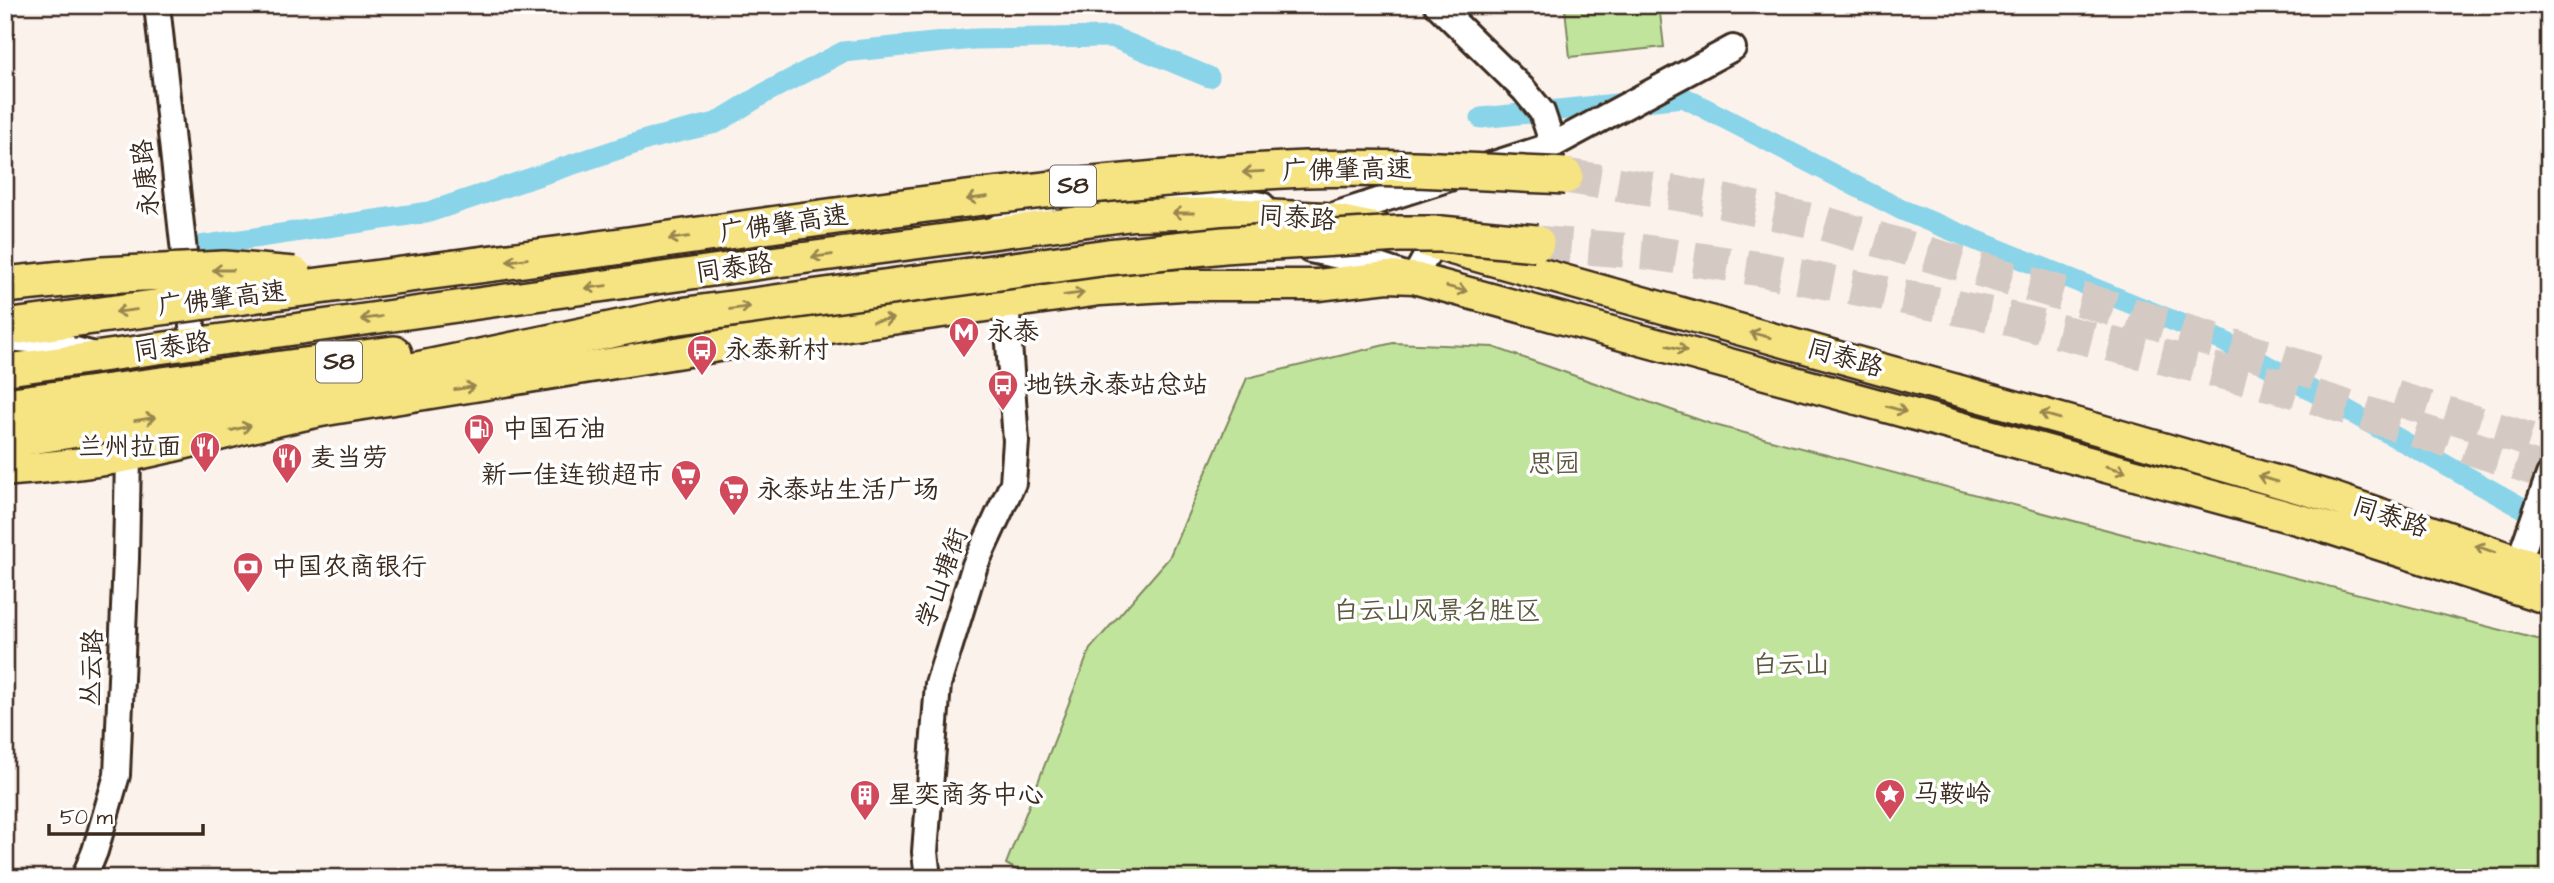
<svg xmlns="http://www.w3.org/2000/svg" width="2554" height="883" font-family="'Architects Daughter','LXGW WenKai TC',sans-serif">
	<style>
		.green { fill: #c1e49d; stroke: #7e875e; stroke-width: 2 }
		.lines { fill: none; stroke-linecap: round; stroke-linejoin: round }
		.canal { stroke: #89d4e9; stroke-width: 21 }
		.highway-tunnel { stroke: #d5cac3; stroke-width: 35; stroke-dasharray: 35 18; stroke-linecap: butt }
		.minor-casing { stroke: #3b2a1e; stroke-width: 30 }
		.major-casing { stroke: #3b2a1e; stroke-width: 35 }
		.highway-casing { stroke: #3b2a1e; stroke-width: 40 }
		.minor { stroke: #fff; stroke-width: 24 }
		.major { stroke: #f6e381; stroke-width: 30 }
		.highway { stroke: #f6e381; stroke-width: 35 }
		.highway-bridge-casing { stroke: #3b2a1e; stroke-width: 40; stroke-linecap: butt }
		.highway-bridge { stroke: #f6e381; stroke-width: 35 }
		.oneway { stroke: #988650 }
		.labels { text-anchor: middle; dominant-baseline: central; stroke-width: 7; stroke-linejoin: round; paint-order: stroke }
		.shield { fill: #fff; stroke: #766a62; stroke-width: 2 }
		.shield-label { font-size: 24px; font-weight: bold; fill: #3b2a1e }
		.street-label { font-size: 26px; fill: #3b2a1e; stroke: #fff }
		.poi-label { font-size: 26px; fill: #3b2a1e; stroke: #fff; text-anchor: start }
		.park-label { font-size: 26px; fill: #5c583e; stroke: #fff }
	</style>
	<rect width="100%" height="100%" fill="#fcf2ec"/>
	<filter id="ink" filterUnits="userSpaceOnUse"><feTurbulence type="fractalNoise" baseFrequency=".0143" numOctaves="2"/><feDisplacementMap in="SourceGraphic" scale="14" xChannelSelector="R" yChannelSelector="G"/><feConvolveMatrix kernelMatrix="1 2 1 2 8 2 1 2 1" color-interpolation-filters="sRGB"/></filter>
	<g filter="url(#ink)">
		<!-- green -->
		<path class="green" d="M1594,5H1659L1664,47L1570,57L1565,8Z
			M1393,343L1493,347L1711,424L2134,537L2549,642V878H1032L1006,864L1090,649L1169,558L1247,378Z"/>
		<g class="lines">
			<!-- canal -->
			<path class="canal" d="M1481,118L1683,97L1902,210L2223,341L2528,511L2549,518
				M200,246L429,212L649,139L716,123L765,93L843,52L974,39L1112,37L1209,77"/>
			<!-- highway-tunnel -->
			<path class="highway-tunnel" d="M1565,176L1706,198L1822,223L2084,300L2322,374
				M1536,243L1646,252L1761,269L1998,316L2287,388L2549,473
				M2395,398L2549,446"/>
			<!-- minor casing -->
			<g class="minor-casing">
				<path id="minor" d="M157,5L194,344
					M1437,5L1524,90L1542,112L1553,145
					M1167,188L1262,205
					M1325,218L1553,145L1733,48
					M989,233L1037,203L1055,197
					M1310,250L1363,261L1414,278L1433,244
					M7,338L41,341L95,355
					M2519,561L2549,475
					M84,878L95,851L117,775L126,559L128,456
					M928,878L925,852L938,684L975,565L1013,483L1016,441L1006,302"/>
			</g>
			<!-- major casing -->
			<g class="major-casing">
				<path id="major" d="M1427,242L2100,430L2331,497L2549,572
					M5,370L766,263L1133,215L1221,213L1325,218L1379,229
					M5,471C46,467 87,464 128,456C194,443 259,423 326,410L848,325L1100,290L1183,285H1318L1388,277L1414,278L2322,526L2549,599"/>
			</g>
			<!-- highway casing -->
			<g class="highway-casing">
				<path id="highway" d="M364,280L585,251
					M5,285L102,275
					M5,328L71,319
					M5,406L394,354
					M5,440L282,398L673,317"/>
			</g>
			<!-- minor -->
			<use href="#minor" class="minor"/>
			<!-- major -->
			<use href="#major" class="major"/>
			<!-- highway -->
			<use href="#highway" class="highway"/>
			<!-- highway-bridge casing -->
			<g class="highway-bridge-casing">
				<path id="highway-bridge" d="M585,251C824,218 1064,180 1306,169C1392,166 1479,172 1565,176
					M102,275L224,269L294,275
					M673,317L1108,257L1224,245L1399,234H1441L1536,243
					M71,319L364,280"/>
			</g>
			<!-- highway-bridge -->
			<use href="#highway-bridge" class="highway-bridge"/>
		</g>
		<!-- one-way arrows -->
		<defs><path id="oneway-shaft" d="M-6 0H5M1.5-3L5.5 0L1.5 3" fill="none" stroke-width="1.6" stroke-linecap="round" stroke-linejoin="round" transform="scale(1.75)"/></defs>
		<g class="oneway">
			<use href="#oneway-shaft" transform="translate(1253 172) rotate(177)"/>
			<use href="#oneway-shaft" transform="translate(977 198) rotate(172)"/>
			<use href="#oneway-shaft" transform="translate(1183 213) rotate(180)"/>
			<use href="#oneway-shaft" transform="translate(679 238) rotate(172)"/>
			<use href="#oneway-shaft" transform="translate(822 256) rotate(172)"/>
			<use href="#oneway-shaft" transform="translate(517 260) rotate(172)"/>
			<use href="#oneway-shaft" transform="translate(223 270) rotate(-180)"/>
			<use href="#oneway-shaft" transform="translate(596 287) rotate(172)"/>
			<use href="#oneway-shaft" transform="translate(1457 289) rotate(15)"/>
			<use href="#oneway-shaft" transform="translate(1074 294) rotate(-7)"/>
			<use href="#oneway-shaft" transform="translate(740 308) rotate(-8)"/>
			<use href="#oneway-shaft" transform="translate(126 311) rotate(173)"/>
			<use href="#oneway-shaft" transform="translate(371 318) rotate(172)"/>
			<use href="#oneway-shaft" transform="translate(883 320) rotate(-8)"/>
			<use href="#oneway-shaft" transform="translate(1760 335) rotate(-165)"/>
			<use href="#oneway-shaft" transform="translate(1677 348) rotate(15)"/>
			<use href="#oneway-shaft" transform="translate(465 388) rotate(-9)"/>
			<use href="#oneway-shaft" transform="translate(1896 409) rotate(16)"/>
			<use href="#oneway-shaft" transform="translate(2050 416) rotate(-164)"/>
			<use href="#oneway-shaft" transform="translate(145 419) rotate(-9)"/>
			<use href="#oneway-shaft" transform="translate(241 428) rotate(-14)"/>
			<use href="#oneway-shaft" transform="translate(2116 469) rotate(16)"/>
			<use href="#oneway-shaft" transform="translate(2268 479) rotate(-164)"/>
			<use href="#oneway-shaft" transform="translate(2485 549) rotate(-160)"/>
		</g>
	</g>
	<!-- icons -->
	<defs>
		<g id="metro-pin" transform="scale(1.575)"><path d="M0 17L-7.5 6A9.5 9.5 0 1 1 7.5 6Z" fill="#d1495b" stroke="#fff"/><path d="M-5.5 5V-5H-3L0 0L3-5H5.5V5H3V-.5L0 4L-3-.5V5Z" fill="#fff"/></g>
		<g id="bus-pin" transform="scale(1.575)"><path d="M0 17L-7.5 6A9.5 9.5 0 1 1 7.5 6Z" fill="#d1495b" stroke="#fff"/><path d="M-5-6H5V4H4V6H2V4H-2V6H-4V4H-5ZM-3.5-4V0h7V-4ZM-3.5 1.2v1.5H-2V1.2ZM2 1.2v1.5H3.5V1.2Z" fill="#fff"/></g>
		<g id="fuel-pin" transform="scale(1.575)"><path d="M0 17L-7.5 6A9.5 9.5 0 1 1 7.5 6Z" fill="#d1495b" stroke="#fff"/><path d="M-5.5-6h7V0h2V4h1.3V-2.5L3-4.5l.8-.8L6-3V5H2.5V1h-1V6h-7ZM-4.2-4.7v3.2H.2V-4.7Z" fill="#fff"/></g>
		<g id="restaurant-pin" transform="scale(1.575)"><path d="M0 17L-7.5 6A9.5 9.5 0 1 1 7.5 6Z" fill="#d1495b" stroke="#fff"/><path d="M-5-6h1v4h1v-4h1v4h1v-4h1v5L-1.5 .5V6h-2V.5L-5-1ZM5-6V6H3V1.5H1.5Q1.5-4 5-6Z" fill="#fff"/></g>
		<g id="supermarket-pin" transform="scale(1.575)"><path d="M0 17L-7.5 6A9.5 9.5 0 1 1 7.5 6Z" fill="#d1495b" stroke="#fff"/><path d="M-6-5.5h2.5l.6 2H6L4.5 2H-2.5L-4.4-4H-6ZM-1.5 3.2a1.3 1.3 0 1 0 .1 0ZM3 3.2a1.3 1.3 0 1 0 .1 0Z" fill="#fff"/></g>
		<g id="bank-pin" transform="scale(1.575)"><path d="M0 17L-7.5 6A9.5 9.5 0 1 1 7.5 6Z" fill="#d1495b" stroke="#fff"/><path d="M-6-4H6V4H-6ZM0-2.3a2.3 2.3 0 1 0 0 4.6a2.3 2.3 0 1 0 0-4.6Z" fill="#fff"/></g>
		<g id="sight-pin" transform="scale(1.575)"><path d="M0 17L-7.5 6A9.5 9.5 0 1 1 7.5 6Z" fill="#d1495b" stroke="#fff"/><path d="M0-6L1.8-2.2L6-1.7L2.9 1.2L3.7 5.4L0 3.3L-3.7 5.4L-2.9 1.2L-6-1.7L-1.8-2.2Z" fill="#fff"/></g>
		<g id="building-pin" transform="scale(1.575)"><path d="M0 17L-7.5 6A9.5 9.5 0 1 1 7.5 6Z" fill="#d1495b" stroke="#fff"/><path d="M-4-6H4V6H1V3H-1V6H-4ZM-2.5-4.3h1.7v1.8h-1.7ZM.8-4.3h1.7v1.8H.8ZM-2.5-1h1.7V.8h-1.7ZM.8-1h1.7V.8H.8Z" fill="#fff"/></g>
	</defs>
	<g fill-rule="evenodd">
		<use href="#metro-pin" x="964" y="332"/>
		<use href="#bus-pin" x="702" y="350"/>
		<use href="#bus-pin" x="1003" y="385"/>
		<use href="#fuel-pin" x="479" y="429"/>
		<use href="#restaurant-pin" x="205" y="447"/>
		<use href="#restaurant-pin" x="287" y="458"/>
		<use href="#supermarket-pin" x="686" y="475"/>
		<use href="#supermarket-pin" x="734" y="490"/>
		<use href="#bank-pin" x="248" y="567"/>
		<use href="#sight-pin" x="1890" y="794"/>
		<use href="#building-pin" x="865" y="795"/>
	</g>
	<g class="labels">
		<!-- shield labels -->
		<g class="shield">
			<rect x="1050" y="165.5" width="46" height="41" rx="5"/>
			<rect x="316" y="341.5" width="46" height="41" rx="5"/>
		</g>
		<g class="shield-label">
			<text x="1073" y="186">S8</text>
			<text x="339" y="362">S8</text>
		</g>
		<!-- street labels -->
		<g class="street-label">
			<text transform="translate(1347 170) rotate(-1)">广佛肇高速</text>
			<text transform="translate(146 178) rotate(-96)">永康路</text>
			<text transform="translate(1297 218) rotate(4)">同泰路</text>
			<text transform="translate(784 224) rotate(-8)">广佛肇高速</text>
			<text transform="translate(734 268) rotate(-8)">同泰路</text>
			<text transform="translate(222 299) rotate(-7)">广佛肇高速</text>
			<text transform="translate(172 347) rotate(-8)">同泰路</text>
			<text transform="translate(1845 358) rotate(16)">同泰路</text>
			<text transform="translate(2390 517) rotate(18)">同泰路</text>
			<text transform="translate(942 578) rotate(-70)">学山塘街</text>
			<text transform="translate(92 668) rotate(-88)">丛云路</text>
		</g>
		<!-- poi labels -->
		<g class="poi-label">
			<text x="987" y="332">永泰</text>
			<text x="725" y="350">永泰新村</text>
			<text x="1026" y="385">地铁永泰站总站</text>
			<text x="502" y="429">中国石油</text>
			<text x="182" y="447" text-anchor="end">兰州拉面</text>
			<text x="310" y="458">麦当劳</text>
			<text x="663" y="475" text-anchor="end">新一佳连锁超市</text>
			<text x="757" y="490">永泰站生活广场</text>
			<text x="271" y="567">中国农商银行</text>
			<text x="1913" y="794">马鞍岭</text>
			<text x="888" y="795">星奕商务中心</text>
		</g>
		<!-- park labels -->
		<g class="park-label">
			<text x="1554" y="464">思园</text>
			<text x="1437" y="611">白云山风景名胜区</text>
			<text x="1791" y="665">白云山</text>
		</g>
	</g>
	<!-- margin -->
	<rect width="2554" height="883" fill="none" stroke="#fff" stroke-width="28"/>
	<rect x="14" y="14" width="2526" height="855" fill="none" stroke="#3b2a1e" stroke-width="2.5" filter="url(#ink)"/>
	<!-- scale -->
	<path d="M49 824v10h154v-10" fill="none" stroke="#3b2a1e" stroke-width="3.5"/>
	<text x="60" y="824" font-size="21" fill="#3b2a1e" stroke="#ffffff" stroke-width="5" paint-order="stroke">50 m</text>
</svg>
